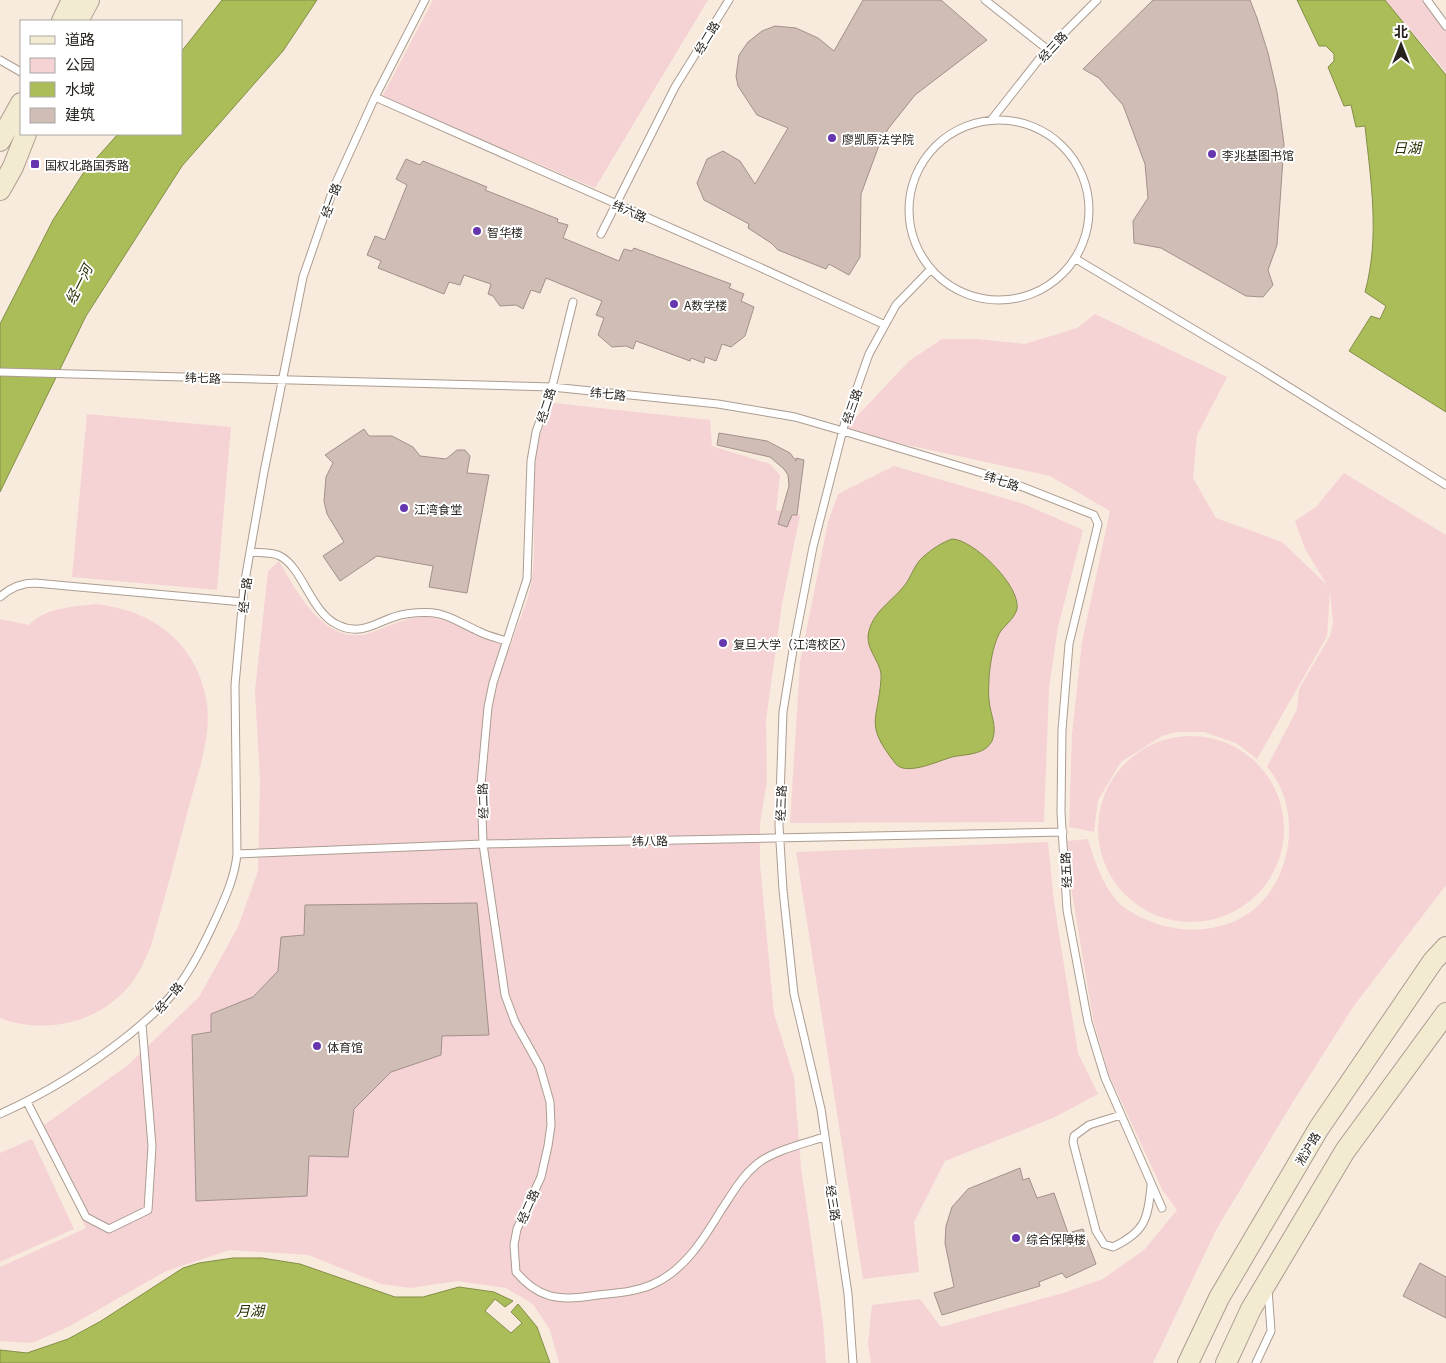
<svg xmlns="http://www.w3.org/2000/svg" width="1446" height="1363" font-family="Georgia,'Noto Sans SC',serif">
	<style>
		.green { fill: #f5d3d5 }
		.water { fill: #abbd59; stroke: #838e47 }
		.building { fill: #d0bdb6; stroke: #a2908a }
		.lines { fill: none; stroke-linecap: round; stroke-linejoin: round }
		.lane-casing { stroke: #ab9d91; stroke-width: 9 }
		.secondary-casing { stroke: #ab9d91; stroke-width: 22 }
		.lane { stroke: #fff; stroke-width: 7 }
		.secondary { stroke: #f3ebd1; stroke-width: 20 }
		.poi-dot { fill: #6536ad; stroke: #fff; stroke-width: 2 }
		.labels { text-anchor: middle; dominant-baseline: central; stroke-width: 4; stroke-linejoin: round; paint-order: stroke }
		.street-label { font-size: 12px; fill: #27221d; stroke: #fff }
		.poi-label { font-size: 12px; fill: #27221d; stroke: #fff; text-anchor: start }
		.water-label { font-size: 14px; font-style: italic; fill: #2a3005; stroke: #fff }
	</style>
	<rect width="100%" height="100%" fill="#f8eadc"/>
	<!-- green -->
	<path class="green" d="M433,0H708L595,188L382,97Z
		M1385,0H1424L1446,30V72Z
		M1095,314L1227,377L1197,435L1193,478L1216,518L1282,542L1327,585L1305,549L1295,521L1316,507L1344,473L1446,535V885L1353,1007L1291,1105L1216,1230L1153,1363H871L868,1344L872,1305L920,1299L941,1327L1063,1293L1103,1279L1144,1250L1177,1210L1163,1191L1109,1075L1093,1019L1072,893L1067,841L1088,839C1095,862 1101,882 1117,901C1126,911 1143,919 1155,923C1181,932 1207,932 1233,922C1291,898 1307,812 1267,767L1297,709L1299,689L1330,636L1333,623L1330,591L1327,636L1257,759L1236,743L1204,732H1177L1162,736L1121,762L1098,800L1094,832L1069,827L1072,734L1082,642L1110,511L1050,476L843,431L909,361L942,339H976L1025,344L1077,328Z
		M554,403L710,420L712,446L770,464L780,475L776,510L800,515L782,604L766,720L767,780L760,824V864L774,1014L794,1077L801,1167L823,1323L826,1363H559L550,1330L533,1304L506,1288L457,1281L411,1288L381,1284L308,1255L230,1250L166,1271L68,1327L32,1343L0,1341V1267L86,1228L40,1128L128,1065L199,997L238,927L258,871L260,780L255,691L268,571L279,561C297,592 325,647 370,633C390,626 407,616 428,617C443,618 451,623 464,629C479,636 495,640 511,645C517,624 529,601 532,579C539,529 523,445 554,403Z
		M87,414L231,427L217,590L72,577Z
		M894,466L1024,504L1083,530L1058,627L1049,688L1044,822L790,823L800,662L828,522L838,494Z
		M96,604C151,610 195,641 206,698C213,733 198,773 189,806C177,853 164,900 151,946C145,960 139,974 129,986C99,1023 44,1035 0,1018V619L29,625C46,607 73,607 96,604Z
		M1098 829a93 93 0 1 1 186 0a93 93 0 1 1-186 0Z
		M1048,842L1054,902L1078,1053L1098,1094L1053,1118L945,1161L914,1222L919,1272L863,1279L796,852Z
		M32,1139L74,1229L0,1262V1153Z"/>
	<!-- water -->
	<path class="water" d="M222,0H317L283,51L182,166L86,316L0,492V324L53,220L84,172L118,134H181V52Z
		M1297,0H1385L1446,75V412L1349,351L1371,316L1380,319L1386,306L1365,292C1380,237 1371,182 1365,126L1356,127L1351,105L1344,106L1328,67L1334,61V54L1326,46H1319Z
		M952,539C973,539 1021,586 1017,609C1014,620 1004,625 999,634C993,646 990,664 989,678C989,685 988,693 989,700C990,714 998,727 992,741C989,746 986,749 981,751C972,755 961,755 952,757C938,761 905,777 895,763C864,723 878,722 881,679C883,664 867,652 868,636C871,611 894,601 907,582C912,574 915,564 923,557C932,549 941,543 952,539Z
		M233,1258H262L300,1264L395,1297H423L459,1287L494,1292L513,1301L505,1307L495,1299L485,1311L511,1333L522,1323L511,1312L518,1304L537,1327L550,1363H0V1350L27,1353L68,1339L101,1321L183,1268L199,1263Z"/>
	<!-- building -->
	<path class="building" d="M863,0H941L987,40L915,95L888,129L878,148L861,194L860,257L849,275L829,264L826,269L778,250L771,243L748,228L749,224L704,200L697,183L707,159L723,151L740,161L755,184L788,128L757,115L738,86L736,76L739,55L748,42L762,31L775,26L796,28L818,38L834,51Z
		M1153,0H1250L1257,18L1268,53L1277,92L1284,144L1277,245L1268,270L1273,285L1263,297L1246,296L1161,248L1134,243L1133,221L1148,198L1145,164L1123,105L1099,78L1083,69Z
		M406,159L420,165L423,161L487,187L485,190L558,219L557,222L568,225L563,238L619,261L624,249L632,251L634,248L731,284L729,288L744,294L741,301L754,307L745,336L731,347L722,344L716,361L705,357L704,363L691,358L690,361L636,341L633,349L626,346L612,347L598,335L604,318L596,315L602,301L546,278L540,293L531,290L523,309L516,305L500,306L493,296L488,294L491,284L464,275L460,285L449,282L444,294L378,268L381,261L367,255L375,236L385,240L407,185L396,179Z
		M364,429L369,436H392L413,447L420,456L446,459L457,450H465L470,456L467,473L489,475L467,593L429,587L433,566L377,556L340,581L323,556L344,542L327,514L324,501L326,477L333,463L325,455Z
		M719,433L767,441L790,453L796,461V458L804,460L797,515H792L787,527L778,524L789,486L788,475L784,469L770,457L717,445Z
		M477,903L489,1035L442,1036L441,1055L391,1072L354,1109L348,1157L309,1156L307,1196L196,1201L192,1035L211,1032V1014L253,997L278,971L281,937L304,935L305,905Z
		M1020,1168L1023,1180L1029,1178L1037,1198L1054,1193L1068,1233L1083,1229L1096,1264L1066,1278L1062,1273L1039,1282L1040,1286L942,1315L934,1293L954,1287L945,1243L946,1226L952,1207L968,1189Z
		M1420,1263L1446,1277V1318L1403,1296Z"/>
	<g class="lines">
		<!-- lane casing -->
		<g class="lane-casing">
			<path id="lane" d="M985,0L1047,49
				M1427,0L1446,26
				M0,60L21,72
				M375,97L757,266L885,325
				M992,119L1044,53L1097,0
				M909 210a90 90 0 1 1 180 0a90 90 0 1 1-180 0Z
				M601,234L675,87L729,0
				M1076,259L1257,367L1446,485
				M573,302L552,387L536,432L531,461L527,579L493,683L488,707L481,784L483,844L505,995L515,1022L540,1067L550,1102L551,1125L548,1146L541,1177L517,1229L514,1245L516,1272C538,1298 558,1301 591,1296C611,1293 632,1293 651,1285C683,1272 703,1240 720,1212C732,1194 741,1177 757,1164C772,1151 806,1143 824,1137
				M0,372L552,387L718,404L795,417L843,431L1005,480L1094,515L1098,524L1069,644L1062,730L1061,812L1067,910L1088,1022L1105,1078L1162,1208
				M250,552C259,553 273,552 280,556C303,568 311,613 338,625C365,638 381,617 406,614C442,609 448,617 478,631C487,636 497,638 507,641
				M0,597C10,588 21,583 35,583L243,602
				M237,854L483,844L1063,832
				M27,1102L86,1217L109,1229L148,1210L152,1146L142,1024
				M0,1114C47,1093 90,1066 130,1034C145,1021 162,1008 174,992C192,969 205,942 217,916C226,896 235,876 237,854L235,685L244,586L264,472L303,277L334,187L375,97L425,0
				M1121,1115L1089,1125L1074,1136L1073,1142L1096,1231L1104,1244L1113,1247C1145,1232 1148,1219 1151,1186
				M853,1363L848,1294L821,1109L794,994L783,890L779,826L783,712L793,650L813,547L845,422L869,354L896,305L931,269
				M1256,1363L1271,1331L1268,1289"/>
		</g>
		<!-- secondary casing -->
		<g class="secondary-casing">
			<path id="secondary" d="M62,21L72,0
				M78,21L89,0
				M0,141L21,103
				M0,190L13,167L26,134
				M1188,1363L1219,1298L1319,1128L1433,961L1446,947
				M1226,1363L1251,1309L1345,1151L1446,1013"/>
		</g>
		<!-- lane -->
		<use href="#lane" class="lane"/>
		<!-- secondary -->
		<use href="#secondary" class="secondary"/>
	</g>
	<!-- markers -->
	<g class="poi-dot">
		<circle cx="832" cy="138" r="5"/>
		<circle cx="1212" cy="154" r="5"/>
		<rect x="30" y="159" width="10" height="10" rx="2.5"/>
		<circle cx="477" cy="231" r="5"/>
		<circle cx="674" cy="304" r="5"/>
		<circle cx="404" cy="508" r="5"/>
		<circle cx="723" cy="643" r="5"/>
		<circle cx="317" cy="1046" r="5"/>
		<circle cx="1016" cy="1238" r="5"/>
	</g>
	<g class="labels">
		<!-- street labels -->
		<g class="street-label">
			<text transform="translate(706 37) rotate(-58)">经二路</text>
			<text transform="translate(1052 46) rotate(-47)">经三路</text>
			<text transform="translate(330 200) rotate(-70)">经一路</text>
			<text transform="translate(630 210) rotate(24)">纬六路</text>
			<text transform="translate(203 377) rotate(2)">纬七路</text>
			<text transform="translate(608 393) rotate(6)">纬七路</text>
			<text transform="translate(545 405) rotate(-72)">经二路</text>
			<text transform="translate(851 406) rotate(-71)">经三路</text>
			<text transform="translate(1002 480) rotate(19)">纬七路</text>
			<text transform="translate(244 595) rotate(-83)">经一路</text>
			<text transform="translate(482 801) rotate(-92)">经二路</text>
			<text transform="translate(780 803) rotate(-88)">经三路</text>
			<text transform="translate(650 840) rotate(-1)">纬八路</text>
			<text transform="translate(1065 870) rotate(-93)">经五路</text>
			<text transform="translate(168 997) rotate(-50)">经一路</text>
			<text transform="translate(1307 1148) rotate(-59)">淞沪路</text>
			<text transform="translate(834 1203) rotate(81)">经三路</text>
			<text transform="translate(527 1206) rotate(-66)">经二路</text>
		</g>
		<!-- poi labels -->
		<g class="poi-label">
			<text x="842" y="138">廖凯原法学院</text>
			<text x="1222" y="154">李兆基图书馆</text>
			<text x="45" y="164">国权北路国秀路</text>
			<text x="487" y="231">智华楼</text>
			<text x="684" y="304">A数学楼</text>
			<text x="414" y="508">江湾食堂</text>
			<text x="733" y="643">复旦大学（江湾校区）</text>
			<text x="327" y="1046">体育馆</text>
			<text x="1026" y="1238">综合保障楼</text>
		</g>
		<!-- water labels -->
		<g class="water-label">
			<text x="1407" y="147">日湖</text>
			<text transform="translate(78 284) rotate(-63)">经一河</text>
			<text x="250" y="1310">月湖</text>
		</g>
	</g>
	<!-- legend -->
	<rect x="20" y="20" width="162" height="115" fill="#ffffff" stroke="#a9a7a5"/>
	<rect x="30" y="36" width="25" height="8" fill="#f3ebd1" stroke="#a9a7a5"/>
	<text x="65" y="45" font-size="15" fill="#27221d">道路</text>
	<rect x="30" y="58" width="25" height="15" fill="#f5d3d5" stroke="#a9a7a5"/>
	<text x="65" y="70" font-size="15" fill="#27221d">公园</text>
	<rect x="30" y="82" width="25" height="15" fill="#abbd59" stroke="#a9a7a5"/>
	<text x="65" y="95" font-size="15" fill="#27221d">水域</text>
	<rect x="30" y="108" width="25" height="15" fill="#d0bdb6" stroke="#a9a7a5"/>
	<text x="65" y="120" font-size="15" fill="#27221d">建筑</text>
	<!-- north arrow -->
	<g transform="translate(1401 45)" stroke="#ffffff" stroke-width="4" paint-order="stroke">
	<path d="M0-4L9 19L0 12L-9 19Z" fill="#27221d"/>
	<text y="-8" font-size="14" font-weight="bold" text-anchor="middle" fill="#27221d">北</text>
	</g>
</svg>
